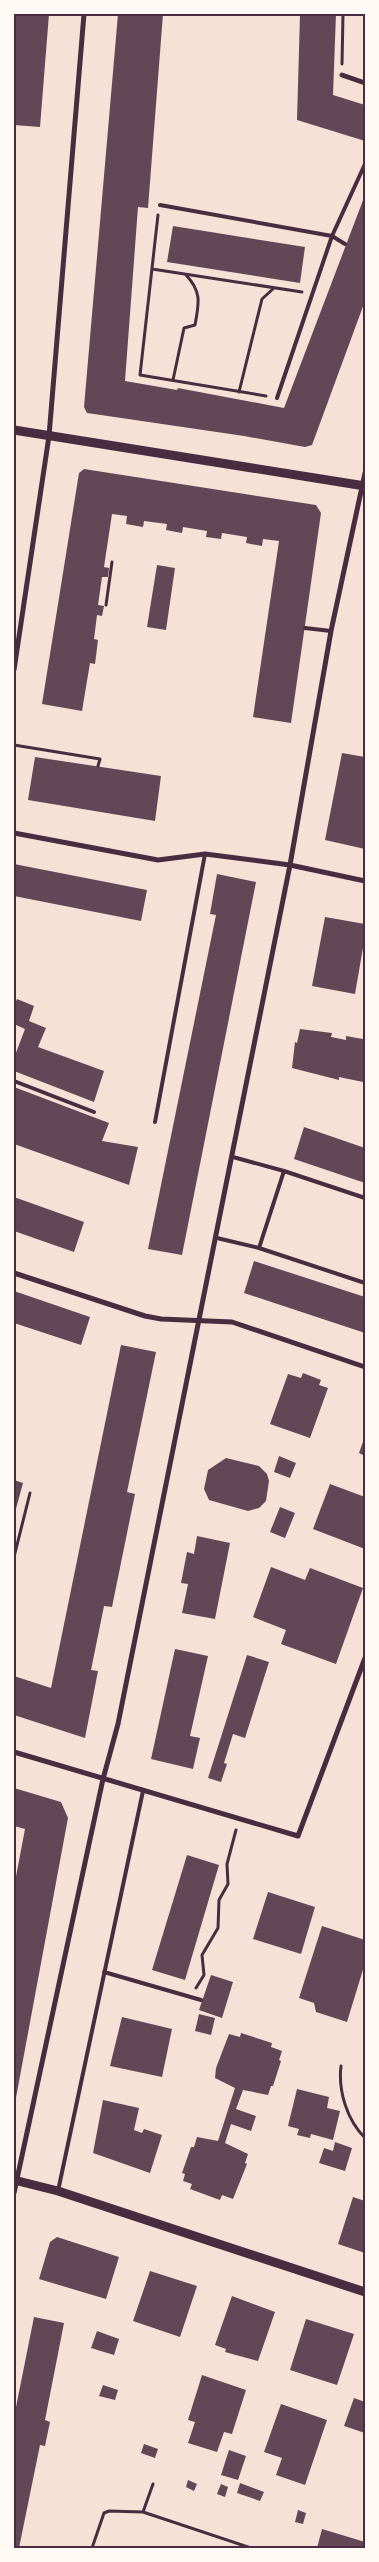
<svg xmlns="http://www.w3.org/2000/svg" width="379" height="2562" font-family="'Alegreya Sans',sans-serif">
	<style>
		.building { fill: #644757 }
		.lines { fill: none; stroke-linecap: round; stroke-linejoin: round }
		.path { stroke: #4a2c40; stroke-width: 3 }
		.service { stroke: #4a2c40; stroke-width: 4 }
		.minor { stroke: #4a2c40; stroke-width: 5 }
		.tertiary { stroke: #4a2c40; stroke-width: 9 }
		.neatline { fill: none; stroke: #4a2c40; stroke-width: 2 }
	</style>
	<rect width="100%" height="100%" fill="#f7e1d7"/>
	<!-- building -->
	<path class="building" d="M14,14H49L40,127L14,125Z
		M118,14H163L148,208L138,207L125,381L177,390L178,388L284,408L365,195V301L312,445L305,447L244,436L94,414L87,413L84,407Z
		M300,14H336L333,95L365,105V141L297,120Z
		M173,226L305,247L300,283L167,262Z
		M84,469L316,505L321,513L291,723L253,717L279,541L263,539L262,546L246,543L247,537L222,533L221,539L206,537L207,531L183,527L182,533L166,530L167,524L144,521L143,527L126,524L127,516L112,514L104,567L109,568L108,577H102L98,605L104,606L102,616L97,615L94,639L98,640L95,664L90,663L82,711L42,704L79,473Z
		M157,565L175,568L166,630L147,627Z
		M342,753L365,757V849L325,840Z
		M35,757L161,776L155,821L28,800Z
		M14,864L147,890L141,921L14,896Z
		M217,874L256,882L182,1255L148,1249L216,915L210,914Z
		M325,917L365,924V936L355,994L312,986Z
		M17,999L34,1006L29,1021L46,1028L38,1047L104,1071L94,1102L14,1071V1058L25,1029L14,1024V1006Z
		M300,1029L332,1033L331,1037L346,1040V1036L363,1039L365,1042L363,1082L339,1077V1080L292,1068L295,1042L297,1043Z
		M14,1087L109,1123L102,1141L138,1147L129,1185L14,1144Z
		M304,1127L365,1148V1183L294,1159Z
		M14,1197L84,1222L74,1252L14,1231Z
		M254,1261L365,1297V1333L244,1293Z
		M14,1291L90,1317L81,1345L14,1323Z
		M121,1345L156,1352L127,1492L135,1494L112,1607L104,1606L91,1670L98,1671L85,1738L14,1715V1676L51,1688Z
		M303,1373L321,1380L319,1385L328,1388L310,1438L270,1424L288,1374L301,1378Z
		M365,1436V1456L359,1453Z
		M279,1456L296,1463L290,1478L274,1472Z
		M226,1458L259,1466L267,1474L269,1481L266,1501L259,1508L248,1511L209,1500L204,1489L208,1470Z
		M14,1480L23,1483L14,1516Z
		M330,1484L365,1497V1549L313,1529Z
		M280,1507L295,1513L285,1538L270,1532Z
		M197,1536L230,1543L215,1619L182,1613L188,1584L181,1583L187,1552L194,1554Z
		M271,1567L305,1580L310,1568L363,1588L336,1664L281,1644L286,1630L253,1617Z
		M175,1649L208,1656L190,1736L200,1738L193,1769L151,1759Z
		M247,1655L269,1662L245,1738L233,1734L224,1763L227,1764L221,1782L208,1778Z
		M14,1788L61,1802L68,1818L15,2103L14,1887L25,1829L14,1826Z
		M187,1855L219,1865L185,1980L152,1970Z
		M268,1892L315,1907L301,1954L253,1939Z
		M322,1926L365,1940V1963L347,2022L316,2012L314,2003L299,1998Z
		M211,1975L233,1982L222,2018L199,2010Z
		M199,2014L215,2018L211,2035L195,2031Z
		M122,2017L172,2029L162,2077L110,2066Z
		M241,2033L272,2043L271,2047L282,2051L279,2060L281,2061L273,2086H271L268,2095L243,2090L236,2109L256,2116L251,2131L231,2124L225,2143L248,2154L245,2163L247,2164L233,2199L222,2195L220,2200L190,2189L192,2184L183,2181L185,2174L182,2173L191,2147H194L197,2137L218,2141L235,2088L215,2078L216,2068L229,2034L240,2037Z
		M297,2089L329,2097L327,2108L340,2111L333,2140L311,2134L310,2138L297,2135L299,2129L288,2126Z
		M103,2100L139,2108L134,2130L142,2133L144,2129L162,2135L150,2173L93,2153Z
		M335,2142L352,2148L345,2171L319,2163L324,2148L333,2151Z
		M353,2197L365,2201V2253L338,2244Z
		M57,2237L119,2257L106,2299L39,2279L50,2242Z
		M150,2271L197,2286L180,2337L133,2321Z
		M232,2296L275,2312L258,2361L225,2352L226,2349L215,2345Z
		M34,2317L64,2323L45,2420L50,2422L45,2446L40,2445L19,2548H14V2417Z
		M306,2319L354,2334L337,2385L290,2370Z
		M97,2331L119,2339L114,2355L91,2348Z
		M202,2375L246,2390L232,2434L224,2432L217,2452L188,2443L195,2422L188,2420Z
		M103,2385L118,2390L115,2400L99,2396Z
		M354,2398L365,2402V2433L344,2426Z
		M281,2404L327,2420L305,2485L276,2475L282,2458L264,2452Z
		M144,2444L158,2449L155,2458L141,2453Z
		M229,2450L246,2456L238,2480L221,2475Z
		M188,2480L197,2484L194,2491L186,2487Z
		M240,2483L264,2492L260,2501L237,2493Z
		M221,2484L228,2487L225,2497L217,2494Z
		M298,2510L306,2513L303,2524L295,2522Z
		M322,2529L365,2542V2548H317Z"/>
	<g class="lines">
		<!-- path -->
		<path class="path" d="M342,64L343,14
			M158,215L140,375L266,396
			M152,269L302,292
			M173,380L184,328L195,325C199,303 202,292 186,275
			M239,392L262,299L274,288
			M106,605L112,562
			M14,745L100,759L98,766
			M14,1557L30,1493
			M196,1988L204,1975L202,1955L218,1928L219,1900L228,1884L227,1864L236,1830
			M341,2066C338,2091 347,2120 365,2138
			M143,2512L153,2484
			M92,2548L104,2513L109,2511L143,2512L251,2548"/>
		<!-- service -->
		<path class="service" d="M160,205L332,236L345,244
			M277,398L332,236L365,164
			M305,628L331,631
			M14,1081L94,1112
			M155,1122L205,854
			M284,1171L365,1198
			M217,1238L259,1248L284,1171L233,1157
			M259,1248L365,1283
			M104,1972L201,2000
			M58,2191L143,1791"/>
		<!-- minor -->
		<path class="minor" d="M342,75L365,83
			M14,670L49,436L84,14
			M14,833L158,860L205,854L290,865L365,881
			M14,1273L145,1316L161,1319L232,1322L365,1367
			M14,1752L298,1836L365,1658
			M14,2193L103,1779L118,1724L290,865L331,631L365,473"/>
		<!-- tertiary -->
		<path class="tertiary" d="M14,430L365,486
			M14,2180L58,2191L365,2292"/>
	</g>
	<!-- border -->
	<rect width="379" height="2562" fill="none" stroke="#fffaf5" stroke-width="30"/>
	<rect x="15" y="15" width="349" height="2532" class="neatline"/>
</svg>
